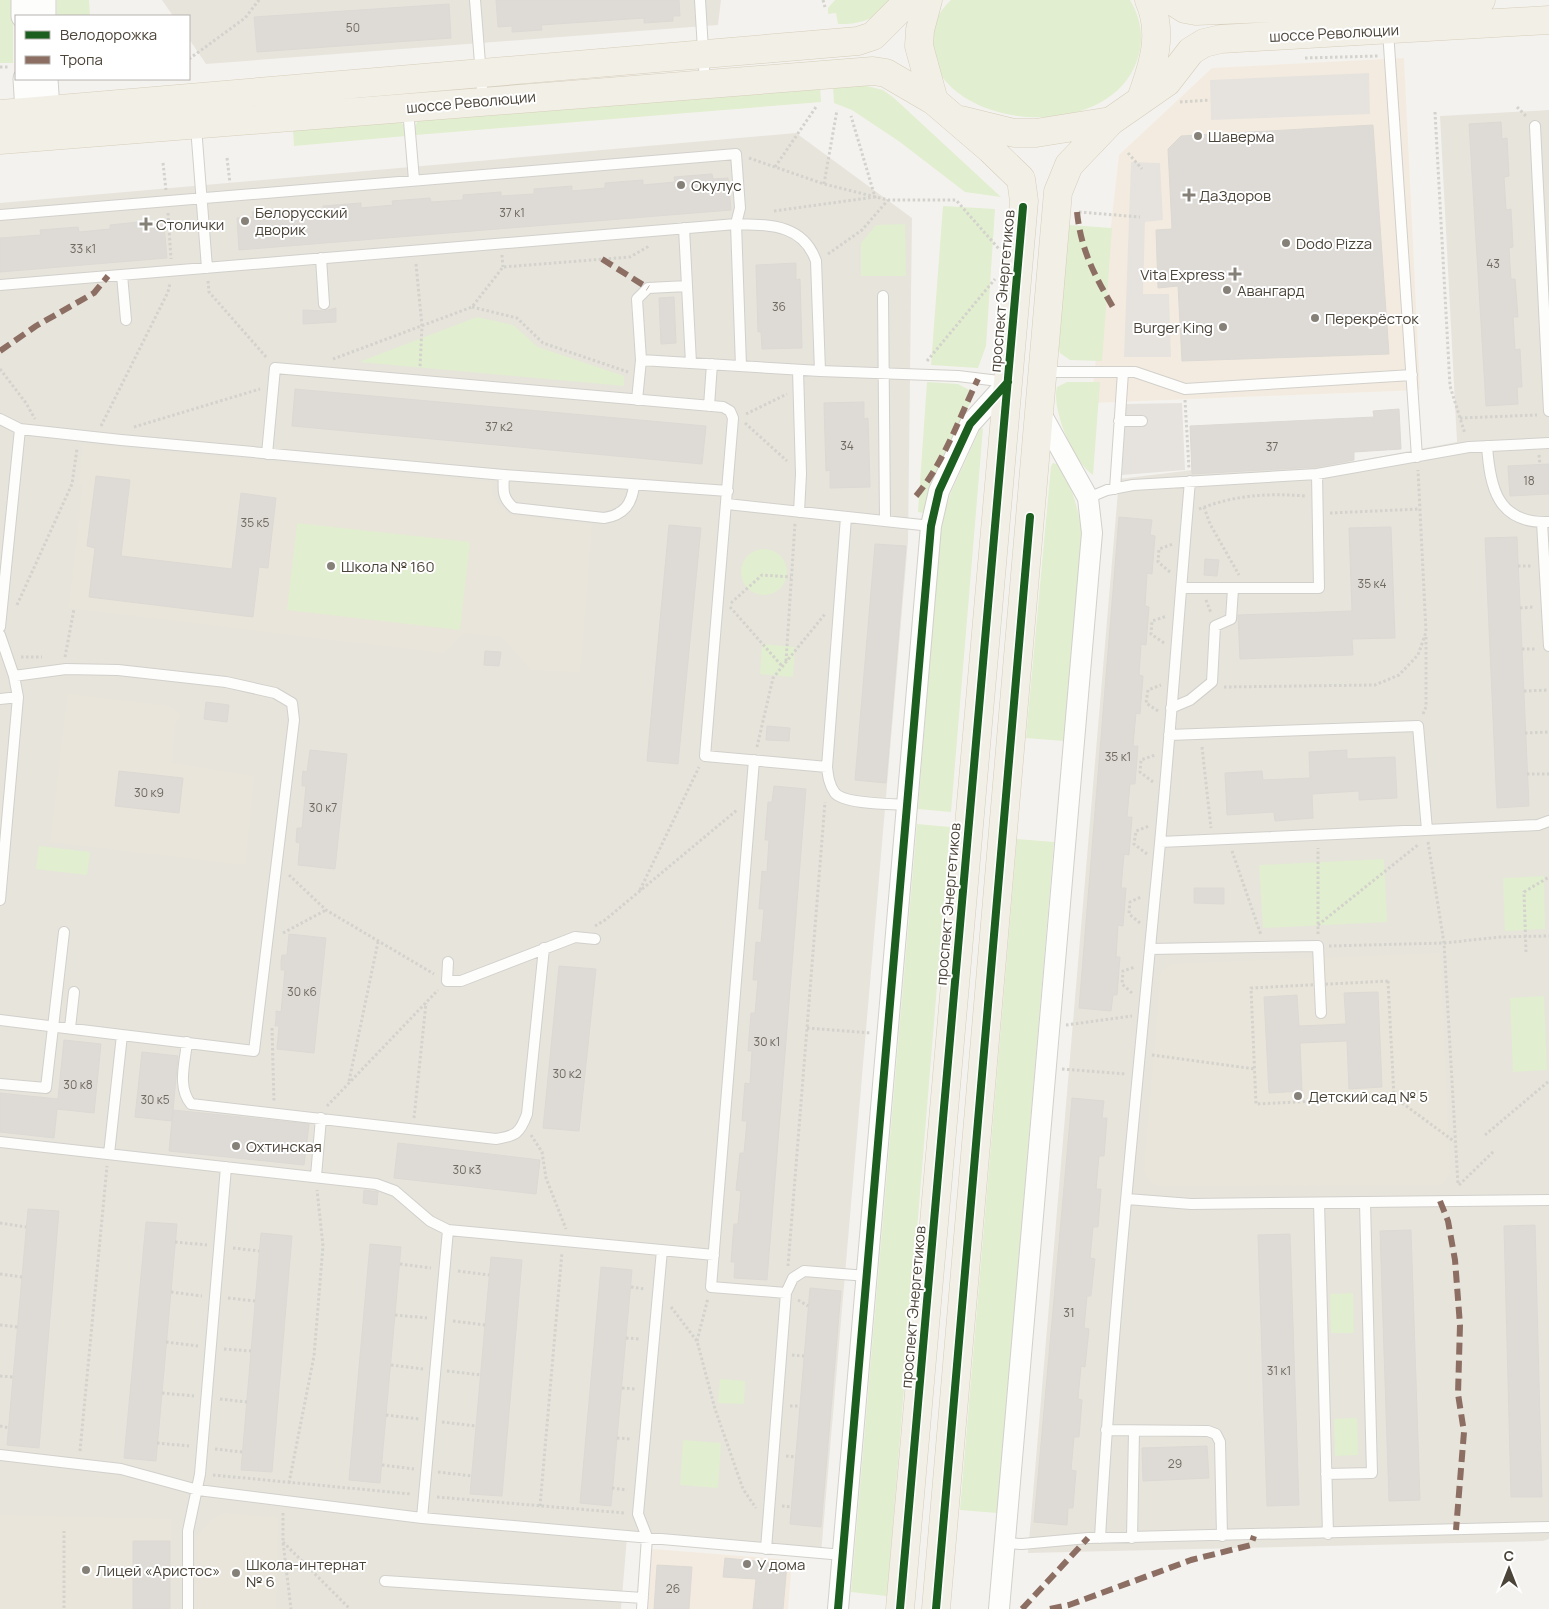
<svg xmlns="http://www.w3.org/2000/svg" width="1549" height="1609" font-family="Manrope,sans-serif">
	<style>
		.residential { fill: #e7e4dc }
		.commercial { fill: #f3ebdf }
		.education { fill: #eae5da }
		.green { fill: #e1eecf }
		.parking { fill: #e6e3df }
		.building { fill: #dedbd6; stroke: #dcd9d4 }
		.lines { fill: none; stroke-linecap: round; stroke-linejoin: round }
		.service-casing { stroke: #d2d0cb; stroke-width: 12 }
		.minor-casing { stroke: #d2d0cb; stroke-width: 22 }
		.tertiary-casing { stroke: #d2d0cb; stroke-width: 27 }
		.primary-casing { stroke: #d6cebb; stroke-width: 29 }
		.path { stroke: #d3d2cc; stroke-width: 3; stroke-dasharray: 2.5 2.5; stroke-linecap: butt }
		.service { stroke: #fdfdfc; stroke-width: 10 }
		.minor { stroke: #fdfdfc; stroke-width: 20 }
		.tertiary { stroke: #fdfdfc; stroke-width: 25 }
		.primary { stroke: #f2efe6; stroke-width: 28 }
		.quiet { stroke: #8d6e63; stroke-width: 6; stroke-dasharray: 12 6; stroke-linecap: butt }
		.cycleway-casing { stroke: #fff; stroke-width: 11 }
		.cycleway { stroke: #1b5e20; stroke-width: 8 }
		.poi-dot { fill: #868178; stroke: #fff; stroke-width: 2 }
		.labels { text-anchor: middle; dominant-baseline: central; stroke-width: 4; stroke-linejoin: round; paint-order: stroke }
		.number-label { font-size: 12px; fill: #706a61 }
		.street-label { font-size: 15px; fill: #4b4439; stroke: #fff }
		.poi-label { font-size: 15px; fill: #4b4439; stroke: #fff; text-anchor: start }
	</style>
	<rect width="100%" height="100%" fill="#f4f2ee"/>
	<!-- residential -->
	<path class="residential" d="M162,0H721L718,25L206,64L189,39V16H173Z
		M1549,110V1539L1543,1541L1028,1553L1119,479L1209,468L1357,461L1457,442L1440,116Z
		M796,133L912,218L908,541L821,1554L627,1537L621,1609H0V203Z"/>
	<!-- commercial -->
	<path class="commercial" d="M1404,58L1420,390L1091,403L1119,155L1212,68Z
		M652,1549L792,1560L788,1609H648Z"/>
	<!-- education -->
	<path class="education" d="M83,444L492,482L493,496L500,507L510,515L592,525L580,672L531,670L502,637L463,633L443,653L69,608L83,484L79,483Z
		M68,694L169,706L181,715L175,722L172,763L254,776L245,865L50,842Z
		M1440,953L1450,1172L1442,1185L1161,1186L1152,1183L1144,1170L1161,972L1171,964Z
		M224,1513L278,1518L276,1609H194L195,1538L213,1519Z
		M0,1515L171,1519V1609H0Z"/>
	<!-- green -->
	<path class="green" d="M0,0H13V63H0Z
		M57,0H89L90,16H57Z
		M835,0H889C880,19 858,25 838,24L836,13L828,14V8Z
		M951,0H1130C1143,22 1145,45 1134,68C1103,133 984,131 943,78C933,66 929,54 931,39C933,24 939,11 951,0Z
		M859,84L883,90L894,98L1001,197L965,192L900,142L852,110L834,103L833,86Z
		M820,86L821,102L416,135L415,127L418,120Z
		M401,122L405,127L406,136L294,146L293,130Z
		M943,206L995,209L986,346L978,368L931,365Z
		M905,224L906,276H861V243L876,225Z
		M1069,225L1112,228L1102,361L1070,360L1060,353L1058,346Z
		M477,317L513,325L538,347L624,376V386L359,362Z
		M927,382L958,384L975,393L940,465L923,513L918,512Z
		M1067,382H1100L1093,475C1074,463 1051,409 1057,387Z
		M983,428L951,812L918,809L941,524L951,492L980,429Z
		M1053,463L1060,465C1072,487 1078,508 1082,532L1064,741L1026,738L1051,466Z
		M297,523L470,542L460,630L287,610Z
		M741 572a23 23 0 1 1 46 0a23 23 0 1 1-46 0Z
		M762,644L795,647L793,677L760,674Z
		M917,824L950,827L887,1596L851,1592Z
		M1017,839L1054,842L997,1513L960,1510Z
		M39,846L90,852L87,875L36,869Z
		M1384,859L1387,922L1263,928L1259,865Z
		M1544,876L1545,929L1505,931L1503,878Z
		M1544,996L1547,1070L1513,1072L1510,998Z
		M1353,1293L1354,1333H1331L1330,1294Z
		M720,1379L745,1381L744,1404L718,1403Z
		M1357,1418L1358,1455L1335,1456L1334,1419Z
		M683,1440L721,1443L718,1488L680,1485Z"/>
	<!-- parking -->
	<path class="parking" d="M1369,73L1370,114L1211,120L1210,80Z
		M1131,162L1160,163L1163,220L1145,222L1143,294H1169L1171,357H1124Z
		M1182,403L1185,470L1122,475L1126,404Z"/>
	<!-- building -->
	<path class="building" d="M496,0H679L680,16H673V21L644,23V18L541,25L542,30L512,32V26L498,27Z
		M449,4L451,38L257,52L254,17Z
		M1501,122L1502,139L1507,138L1509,176L1504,177L1506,210L1511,209L1513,247L1509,248L1511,279H1515L1518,317H1513L1515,350L1520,349L1522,387H1517L1518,404L1486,406L1469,124Z
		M1373,125L1389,354L1182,361L1178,286L1158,288L1156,230L1172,229L1168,149L1181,136Z
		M712,174L713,179L728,178L731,210L239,250L237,218L253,217L252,212L290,209V214L324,211L323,206L361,203V208L393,205L392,201L430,198L431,202L463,200V195L501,192V196L534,194V189L572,186V191L605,188V183L643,180V185L675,182L674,177Z
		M148,221V226L164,225L167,258L0,272V238L41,235L40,230L78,227L79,232L110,229V225Z
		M796,263V280L800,279L802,348L762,349L761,332H758L756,265Z
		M674,297L676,343L661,344L659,298Z
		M336,308V322L303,324V310L324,311Z
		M295,389L706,426L702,464L292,426Z
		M864,402V419L868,418L870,487L830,488V470L826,471L824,403Z
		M1399,409L1401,449L1354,452V460L1316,467L1192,474L1190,426L1374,417L1373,411Z
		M1549,464V494L1510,496L1508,466Z
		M96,476L130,480L121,556L232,569L241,493L276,498L268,568L259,567L253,617L89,597L95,548L87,546Z
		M1119,517L1152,520L1150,535L1155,536L1152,574L1147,573L1145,606L1149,607L1146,645L1141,644L1139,675L1143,676L1140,714L1136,713L1133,746H1138L1135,784H1130L1127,817H1132L1129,855L1124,854L1121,888H1126L1123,926L1118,925L1116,957H1120L1117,995H1113L1111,1011L1079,1008Z
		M669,525L701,528L678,764L647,761Z
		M1391,527L1395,638L1352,639L1353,655L1240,659L1238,615L1352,611L1349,528Z
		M1517,537L1529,806L1497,808L1485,538Z
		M875,544L906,546L886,783L855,780Z
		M1205,559L1219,560L1217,576L1204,575Z
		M485,651L501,652L499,666L484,665Z
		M206,702L229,705L227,722L204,719Z
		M767,726L790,728L789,741L766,740Z
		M310,750L347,754L335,869L298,865L300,843L296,842L297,828H302L306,786H302V779L303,771L307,772Z
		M1347,750V759L1395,757L1397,798L1359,800V791L1312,794L1313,818L1275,821L1274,812L1227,815L1225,773L1262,771L1263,780L1310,778L1309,752Z
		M119,771L183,778L179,813L115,806Z
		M774,786L806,789L767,1280L734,1278L735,1262H731L734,1224H738L741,1191L736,1190L740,1153H744L747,1121H742L745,1083L750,1084L752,1051H748L751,1013H755L758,980H753L756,942L761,943L764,909H759L762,871L767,872L769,840H765L768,802H772Z
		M1194,888H1224V904L1194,903Z
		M289,934L326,938L314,1053L277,1049L279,1026H275L276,1019V1011L281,1012L285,970H281V962L282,955H287Z
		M559,966L596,969L579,1131L543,1128Z
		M1378,992L1382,1087L1349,1089L1347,1041L1300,1043L1302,1091L1269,1093L1264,997L1297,995L1299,1026L1346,1024L1344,993Z
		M64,1040L101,1044L94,1113L57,1109L54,1138L0,1132V1093L58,1099Z
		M142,1052L178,1056L172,1121L135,1117Z
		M1072,1098L1104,1101L1102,1118H1107L1104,1156H1099L1096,1189H1101L1098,1227H1093L1090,1258L1095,1259L1091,1296H1087L1084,1328L1089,1329L1085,1367L1081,1366L1078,1399L1082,1400L1079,1437H1074L1071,1470L1076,1471L1073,1508H1068L1067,1525L1034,1522Z
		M173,1110L309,1124L304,1165L169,1151Z
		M398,1143L540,1160L536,1194L394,1178Z
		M364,1190L378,1192L377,1205L363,1203Z
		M28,1209L59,1211L39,1448L7,1445Z
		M146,1222L177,1224L156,1461L124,1458Z
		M1535,1225L1542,1497H1511L1504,1226Z
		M1411,1230L1420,1500L1389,1501L1380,1231Z
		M261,1233L292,1236L272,1472L241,1470Z
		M1290,1234L1299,1505L1267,1506L1258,1235Z
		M370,1244L401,1247L380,1483L349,1480Z
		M491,1257L522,1260L502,1496L470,1494Z
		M601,1267L632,1270L611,1506L580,1503Z
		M810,1288L841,1291L821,1527L790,1524Z
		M1207,1446L1209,1478L1143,1481L1142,1448Z
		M133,1541H170V1609H133Z
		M725,1558L787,1564L783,1609H753L756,1579L723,1577Z
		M657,1565L692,1567L689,1609H654Z"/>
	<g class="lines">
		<!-- service casing -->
		<g class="service-casing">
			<path id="service" d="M475,0L483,101
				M700,0L705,83
				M1388,31L1417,457
				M408,109L414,180
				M1535,126L1549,411
				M196,127L207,268
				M0,215L736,154L740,208L736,224C770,225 803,224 816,261L820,371
				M684,228L691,363
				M321,258L324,304
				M122,275L126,320
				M0,285L736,224L741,366
				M883,296L885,521
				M641,360L820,371L958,376L1007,382
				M798,370L801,474L799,512
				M1043,372H1135L1185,389L1412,375
				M637,400L641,360L637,299L648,288L687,286
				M709,406L712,364
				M0,419L20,429L121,440L504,475L728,491
				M1119,421H1142
				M1487,446C1490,487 1497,524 1549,522
				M267,454L275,368L723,407L730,411L733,418L705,756L827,767
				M504,475C503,490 502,498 514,508L604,518C624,515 632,504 634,485
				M1115,489L1123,372
				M1088,498L1107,490L1133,485L1317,474L1469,447L1549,443
				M727,504L931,526
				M846,517L827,767C828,776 829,785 835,793C844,804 891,804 907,805
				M1542,522L1549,646
				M1181,588H1319L1317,474
				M0,627L20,429
				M0,635L14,676L18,697L0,900
				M14,676L66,669L118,670L226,682L275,693L292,703L294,720L254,1051L122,1035
				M0,699L18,697
				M1171,708L1190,700L1212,682L1215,626L1231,619L1233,589
				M1169,735L1418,726L1427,830
				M754,760L711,1287L786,1293L793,1278L804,1271L867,1276
				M1160,842L1538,825L1549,821
				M1150,949L1318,946L1321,1013
				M448,962L447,981H461L575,937L595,939
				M0,1020L122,1035L109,1154
				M70,1028L74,992
				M187,1042C185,1063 177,1087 191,1104L496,1139C516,1136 520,1133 527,1114L544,948
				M0,1084L46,1088L64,932
				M0,1142L376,1184L395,1191L430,1221L448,1230
				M316,1176L321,1118
				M1127,1199L1191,1204L1549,1200
				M1319,1203L1328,1534
				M1106,1430L1208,1431L1216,1434L1220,1442L1222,1536
				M0,1455L121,1469L198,1490L422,1518L843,1555
				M1326,1474L1372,1473L1365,1203
				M422,1518L448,1230L714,1255
				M1100,1538C1112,1324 1135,1110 1155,895C1169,757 1178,619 1190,481
				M1132,1538L1134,1431
				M1005,1543L1022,1544L1088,1538L1549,1527
				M766,1549L786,1293
				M385,1581L643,1598
				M188,1609V1531L200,1474L226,1167
				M642,1609L647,1537L638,1514L662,1250"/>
		</g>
		<!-- minor casing -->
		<g class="minor-casing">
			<path id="minor" d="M838,1609L931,526L939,491L970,424L1008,382
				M999,1609L1092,533L1088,498L1039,410"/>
		</g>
		<!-- tertiary casing -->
		<g class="tertiary-casing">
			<path id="tertiary" d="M24,0V16
				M43,0V16
				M26,79L28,111L36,130
				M41,129L47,110L45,79"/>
		</g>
		<!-- primary casing -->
		<g class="primary-casing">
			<path id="primary" d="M928,0L920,30L919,46L934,101
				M1171,0L1185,9L1196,11L1481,0
				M1141,99C1153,66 1164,34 1149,0
				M0,114L858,41L873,36L909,0
				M961,120L1014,133H1036L1111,121L1167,82L1191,51L1204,43L1221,39L1549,20
				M0,140L873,71L886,73L934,101L990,149L1021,179L1024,201L900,1609
				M936,1609L1058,192L1069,165L1111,121"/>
		</g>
		<!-- path -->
		<path class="path" d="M823,0L825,7
			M1305,58L1378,56
			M189,59L245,18L259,0
			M0,67H10
			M1180,102L1210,100
			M1517,107L1527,117
			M1435,112L1450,386L1465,434
			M1128,153L1142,169
			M227,158L230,183
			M749,158L824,184L888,200H956L999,249
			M163,163L166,190
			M775,167L816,107
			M824,184L837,110
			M774,211L875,197L851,116
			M1079,212L1140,217
			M168,213L171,259
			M828,254L862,230L888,200
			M502,255L503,267
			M416,264L422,326L420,367
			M208,281L209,292L267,358
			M472,307L517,318L543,343L628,372
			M333,359L472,307L503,267L630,257L649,246
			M927,361L995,279
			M0,369L26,403L35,419
			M1185,400L1189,469
			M746,414L787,394
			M1460,418L1537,415
			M745,423L787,461
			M101,426L168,292L170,283
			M134,427L260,389
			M1539,455L1540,465
			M1204,507L1210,524L1239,575
			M1199,509C1235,495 1267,493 1306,496
			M1330,513L1420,509
			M1518,566H1533
			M1170,572L1158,562L1159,549L1173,544
			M1206,600L1211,613
			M731,603L762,575L791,577
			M17,605L72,484L77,449
			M730,607L782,666
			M1520,608L1534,607
			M1164,643L1151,634L1152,621L1167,616
			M1522,649H1536
			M21,657H42
			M65,657L74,609
			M786,661L795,523
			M1224,687L1375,685L1399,675L1418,655L1426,632L1418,470
			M1524,691L1549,690
			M1158,711L1146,703L1148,690L1161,685
			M1423,714L1426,707V636
			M1525,733L1549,732
			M757,747L773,678L825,614
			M1202,747L1211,828
			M1527,774H1549
			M1153,782L1140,772L1141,760L1155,755
			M1428,842L1444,943L1458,1185
			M1232,851L1261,935
			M1147,854L1134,844L1136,831L1149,826
			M289,875L326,910L434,974
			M640,890L699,767
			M1140,923L1129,914L1130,902L1141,897
			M1318,925L1419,844
			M595,926L605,920L737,810
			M283,933L326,910
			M1318,934V848
			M1329,946L1444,943L1500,937L1549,936
			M1526,952L1524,892L1549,877
			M1388,981L1394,1097L1256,1104L1251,988Z
			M1132,993L1122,984L1123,971L1135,967
			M1066,1025L1132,1016
			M272,1028L274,1102
			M807,1028L871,1033
			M1152,1055L1255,1069
			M1062,1069L1126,1074
			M349,1081L378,942
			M1394,1097L1455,1142
			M327,1106L438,990
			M414,1118L426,1003
			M531,1135L542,1152L546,1178L566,1229
			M1485,1135L1549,1081
			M1459,1185L1494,1151
			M0,1223L26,1227
			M175,1242L207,1245
			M233,1248L259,1251
			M400,1264L431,1268
			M788,1266L825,802
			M458,1271L489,1275
			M0,1274L22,1277
			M631,1287L645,1289
			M171,1292L202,1296
			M228,1298L255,1301
			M798,1300L808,1306
			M671,1307L697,1341L715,1409L743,1489L756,1508
			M395,1315L427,1318
			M453,1321L485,1325
			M0,1325L18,1327
			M626,1338L640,1339
			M697,1341L708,1298
			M166,1342L198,1346
			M224,1349L251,1351
			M792,1355L804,1356
			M391,1365L423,1369
			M447,1371L481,1375
			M0,1376L13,1377
			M622,1388L636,1389
			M162,1393L194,1396
			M220,1399L247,1402
			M790,1406H800
			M386,1415L419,1419
			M442,1422L476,1426
			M0,1426L9,1428
			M617,1438L631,1439
			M157,1443L189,1446
			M215,1449L242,1452
			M80,1451L107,1166
			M786,1456L796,1457
			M382,1465L414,1469
			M438,1472L472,1476
			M213,1475L411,1494
			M289,1483L314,1356L323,1246L317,1190
			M612,1488L627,1490
			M437,1497L625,1513
			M540,1506L562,1252
			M782,1506L791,1507
			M283,1513V1542L291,1609
			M283,1542L350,1609
			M64,1608V1531"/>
		<!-- service -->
		<use href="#service" class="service"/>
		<!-- minor -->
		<use href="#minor" class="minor"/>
		<!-- tertiary -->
		<use href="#tertiary" class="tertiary"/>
		<!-- primary -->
		<use href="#primary" class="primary"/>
		<!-- quiet -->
		<path class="quiet" d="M1077,212C1081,251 1095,276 1114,309
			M602,259L648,288
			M0,351L36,326L94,293L108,276
			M916,496C944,463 959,418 978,379
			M1440,1201L1448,1221L1455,1260L1460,1325L1458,1394L1464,1432L1456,1530
			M1022,1609L1088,1538
			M1050,1609L1069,1605L1191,1560L1251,1545L1254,1536"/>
		<!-- cycleway casing -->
		<g class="cycleway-casing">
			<path id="cycleway" d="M838,1609L931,526L939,491L970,424L1008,382
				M900,1609L1023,207
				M936,1609L1030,517"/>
		</g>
		<!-- cycleway -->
		<use href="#cycleway" class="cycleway"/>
	</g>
	<!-- markers -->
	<g class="poi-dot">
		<circle cx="1198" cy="136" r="5"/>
		<circle cx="681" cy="185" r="5"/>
		<path d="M1186.5 187.5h5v5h5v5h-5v5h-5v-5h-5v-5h5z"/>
		<circle cx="245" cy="221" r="5"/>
		<path d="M143.5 216.5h5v5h5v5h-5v5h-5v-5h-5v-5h5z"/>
		<circle cx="1286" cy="243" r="5"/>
		<path d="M1232.5 266.5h5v5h5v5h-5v5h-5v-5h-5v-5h5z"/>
		<circle cx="1227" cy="290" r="5"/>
		<circle cx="1315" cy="318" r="5"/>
		<circle cx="1223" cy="327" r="5"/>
		<circle cx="331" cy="566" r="5"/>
		<circle cx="1298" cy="1096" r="5"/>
		<circle cx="236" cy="1146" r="5"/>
		<circle cx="747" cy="1564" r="5"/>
		<circle cx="86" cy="1570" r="5"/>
		<circle cx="236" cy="1573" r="5"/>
	</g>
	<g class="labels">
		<!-- number labels -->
		<g class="number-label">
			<text x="353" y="27">50</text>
			<text x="512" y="212">37 к1</text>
			<text x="83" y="248">33 к1</text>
			<text x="1493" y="263">43</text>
			<text x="779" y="306">36</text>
			<text x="499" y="426">37 к2</text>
			<text x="847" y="445">34</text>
			<text x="1272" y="446">37</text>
			<text x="1529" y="480">18</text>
			<text x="255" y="522">35 к5</text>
			<text x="1372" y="583">35 к4</text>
			<text x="1118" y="756">35 к1</text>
			<text x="149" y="792">30 к9</text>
			<text x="323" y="807">30 к7</text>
			<text x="302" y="991">30 к6</text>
			<text x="767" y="1041">30 к1</text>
			<text x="567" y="1073">30 к2</text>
			<text x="78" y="1084">30 к8</text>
			<text x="155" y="1099">30 к5</text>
			<text x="467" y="1169">30 к3</text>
			<text x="1069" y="1312">31</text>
			<text x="1279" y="1370">31 к1</text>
			<text x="1175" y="1463">29</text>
			<text x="673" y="1588">26</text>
		</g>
		<!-- street labels -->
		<g class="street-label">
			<text transform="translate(1334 33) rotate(-3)">шоссе Революции</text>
			<text transform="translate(471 102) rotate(-5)">шоссе Революции</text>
			<text transform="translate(1002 291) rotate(-85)">проспект Энергетиков</text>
			<text transform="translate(948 904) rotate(-85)">проспект Энергетиков</text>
			<text transform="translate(913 1307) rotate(-85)">проспект Энергетиков</text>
		</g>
		<!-- poi labels -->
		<g class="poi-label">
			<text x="1208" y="136">Шаверма</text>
			<text x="691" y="185">Окулус</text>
			<text x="1199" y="195">ДаЗдоров</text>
			<text x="255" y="212">Белорусский<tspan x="255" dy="17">дворик</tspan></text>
			<text x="156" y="224">Столички</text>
			<text x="1296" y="243">Dodo Pizza</text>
			<text x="1225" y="274" text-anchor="end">Vita Express</text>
			<text x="1237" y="290">Авангард</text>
			<text x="1325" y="318">Перекрёсток</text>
			<text x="1213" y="327" text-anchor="end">Burger King</text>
			<text x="341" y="566">Школа № 160</text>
			<text x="1308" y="1096">Детский сад № 5</text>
			<text x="246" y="1146">Охтинская</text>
			<text x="246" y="1564">Школа-интернат<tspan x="246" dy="17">№ 6</tspan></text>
			<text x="757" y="1564">У дома</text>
			<text x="96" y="1570">Лицей «Аристос»</text>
		</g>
	</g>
	<!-- legend -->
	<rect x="15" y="15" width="175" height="65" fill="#ffffff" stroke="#b7b4b0"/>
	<rect x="25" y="31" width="25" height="8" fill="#1b5e20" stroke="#b7b4b0"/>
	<text x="60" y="40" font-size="15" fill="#4b4439">Велодорожка</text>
	<rect x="25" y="56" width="25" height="8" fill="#8d6e63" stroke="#b7b4b0"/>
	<text x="60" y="65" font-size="15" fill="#4b4439">Тропа</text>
	<!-- north arrow -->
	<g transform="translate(1509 1569)" stroke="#ffffff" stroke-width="4" paint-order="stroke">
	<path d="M0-4L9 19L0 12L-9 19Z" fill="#4b4439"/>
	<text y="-8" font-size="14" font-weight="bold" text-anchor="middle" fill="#4b4439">С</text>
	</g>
</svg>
